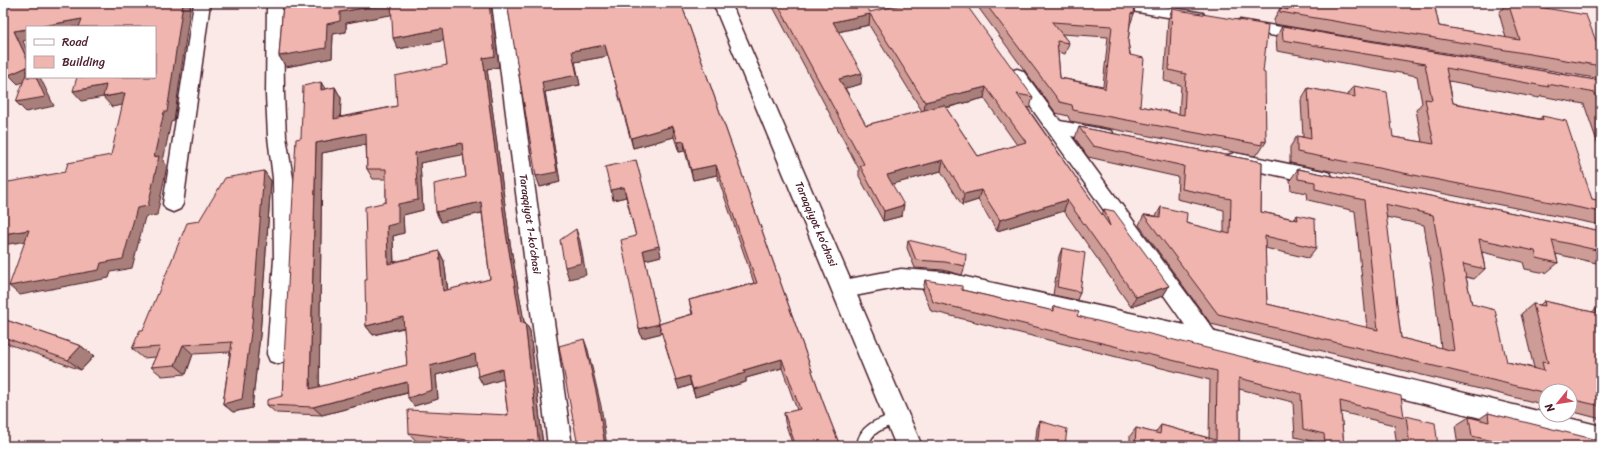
<svg xmlns="http://www.w3.org/2000/svg" width="1604" height="449" font-family="Sriracha,sans-serif">
	<style>
		.lines { fill: none; stroke-linecap: round; stroke-linejoin: round }
		.service-casing { stroke: #4a1f2b; stroke-width: 3 }
		.minor-casing { stroke: #4a1f2b; stroke-width: 3 }
		.tertiary-casing { stroke: #4a1f2b; stroke-width: 3 }
		.service { fill: #fff; fill-rule: evenodd }
		.minor { fill: #fff; fill-rule: evenodd }
		.tertiary { fill: #fff; fill-rule: evenodd }
		.wall { fill: #ce9c96; stroke: #4a1f2b; fill-rule: evenodd }
		.shaded-wall { fill: #a87f7a; stroke: #4a1f2b }
		.building { fill: #f0b5ae; stroke: #4a1f2b; fill-rule: evenodd }
		.labels { text-anchor: middle; dominant-baseline: central; stroke-width: 3.5; stroke-linejoin: round; paint-order: stroke }
		.street-label { font-size: 11px; fill: #4a1f2b; stroke: #fff }
	</style>
	<rect width="100%" height="100%" fill="#fae9e7"/>
	<filter id="ink" filterUnits="userSpaceOnUse"><feTurbulence type="fractalNoise" baseFrequency=".025" numOctaves="2"/><feDisplacementMap in="SourceGraphic" scale="8" xChannelSelector="R" yChannelSelector="G"/><feConvolveMatrix kernelMatrix="1 2 1 2 8 2 1 2 1" color-interpolation-filters="sRGB"/></filter>
	<g filter="url(#ink)">
		<g class="lines">
			<!-- service casing -->
			<g class="service-casing">
				<path id="service" d="M897,413L901,414L903,418L901,422C888,427 871,430 869,446H857C859,424 879,419 897,413Z"/>
			</g>
			<!-- minor casing -->
			<g class="minor-casing">
				<path id="minor" d="M194,3H210L183,204L180,209L173,212L166,209L163,204Z
					M267,3H283L284,95L286,137L293,178L294,259L289,354L286,361L278,364L270,361L267,354L274,259L273,178L268,137L266,95Z
					M492,3H508L572,446H548Z
					M1106,3H1145L1197,12L1203,13L1205,17L1203,21L1197,22L1114,8L1108,7Z
					M1240,20L1305,31L1311,32L1313,36L1311,40L1305,41L1234,29L1232,25L1234,21Z
					M1017,69L1023,71L1060,121L1112,131L1114,136L1112,141L1105,143L1071,136L1215,332L1546,413V415H1556L1601,426V446H1593L1208,350L943,290L901,287L844,298L837,295L833,289L837,283L844,280L901,269L943,272L1185,325L1011,79L1008,75L1011,71Z
					M1235,153L1323,171L1330,173L1333,178L1330,183L1323,185L1228,165L1226,160L1228,155Z"/>
			</g>
			<!-- tertiary casing -->
			<g class="tertiary-casing">
				<path id="tertiary" d="M713,3H731L922,446H896Z"/>
			</g>
			<!-- service -->
			<use href="#service" class="service"/>
			<!-- minor -->
			<use href="#minor" class="minor"/>
			<!-- tertiary -->
			<use href="#tertiary" class="tertiary"/>
		</g>
		<!-- wall -->
		<path class="wall" d="M283,3H491L499,67L487,69L510,243L524,322H525L530,331L543,446H455L416,441L409,433L508,415L503,379L483,385L478,376L477,364L436,375L438,399L414,406L408,393L322,415L276,413L267,405L282,396L301,138L325,89L335,87L341,98L340,117L397,106L447,65L444,40L398,49L392,14L346,23V32L333,34L332,58L286,67L279,56ZM366,144L367,169L373,179H386V202L367,280L366,326L373,335L404,328L407,365L319,387L322,153ZM463,154L466,177L436,212L441,222L482,213L490,279L448,290L444,261L439,251L394,262L393,236L404,233L403,215L423,210L420,163Z
			M507,3H681L823,402L840,446H793L785,422L784,413L797,410L782,368L746,378V382L695,397L691,385L679,389L662,333L642,338L639,329L636,236L626,197L613,200L636,160L661,256L645,260L659,324L692,314L689,300L754,283L717,175L693,180L685,151L679,152L674,137L633,148L608,56L575,62L580,85L545,92L560,182L540,187Z
			M771,3H864L870,12L1033,97L1030,108L1027,107L1102,215L1104,209L1169,286L1163,296L1131,307L1064,211L997,231L978,200L962,205L941,171L892,184L902,216L883,221L859,176V169ZM869,25L922,111L866,125L845,88L861,84L838,32ZM984,98L1017,145L978,156L946,108Z
			M975,3H1135L1134,14L1130,25L1128,42L1140,106L1179,114L1181,85L1164,81L1168,20L1172,9L1263,72L1266,142L1259,153H1257L1255,156L1070,121L1068,116L1056,113ZM1062,34L1108,37L1103,86L1060,78L1058,52L1065,54L1069,43Z
			M1280,3H1434L1439,26L1506,38L1499,13L1507,3H1515L1601,54V79L1274,24V20L1280,8L1281,9Z
			M1282,26L1601,81V153L1584,104L1541,96L1539,98L1449,81L1453,103L1540,119L1542,116L1592,199L1601,201V225L1290,163V147L1297,136L1303,137L1301,100L1308,88L1347,96L1354,86L1393,137L1422,142L1416,110L1422,103L1417,76L1277,51L1276,38Z
			M1079,127L1262,162L1261,212L1295,219L1297,215L1316,248L1308,258L1265,248L1267,304L1367,328L1355,211L1308,200L1307,193L1291,190L1290,180L1298,169L1601,231V264L1556,254L1558,263L1546,273L1525,269L1523,262L1482,252L1485,269L1474,279L1466,277L1472,304L1507,362L1534,368L1521,314L1533,304L1540,305L1544,301L1592,312L1596,309L1601,310V419L1570,411V391H1546V405L1211,324L1139,225L1144,215L1156,216L1161,207L1186,223L1224,233V210L1177,199L1178,177L1088,157L1075,138ZM1386,217L1424,225L1434,288L1441,348L1401,338Z
			M264,171L271,181L260,335L252,408L233,412L223,404L230,352L193,354L186,374L162,376L151,367L156,357L143,358L132,349L143,330L199,221Z
			M908,240L965,266L962,275L943,270L915,268L907,248Z
			M1062,248L1080,292L1077,300L1053,295L1059,256Z
			M925,280L962,290L1053,311L1054,306L1077,316L1404,417L1406,416L1438,446H1397L1394,425L1341,412L1344,446H1315V442L1295,437L1293,402L1239,389V446H1130V436L1136,428L1155,433L1161,425L1209,438L1210,380L931,311L923,290Z
			M3,319L81,346L94,356L81,370L3,342Z
			M1488,413L1601,446H1462L1458,445L1455,426L1469,417L1479,419Z
			M1040,421L1065,446H1035L1037,428Z"/>
		<!-- shaded-wall -->
		<path class="shaded-wall" d="M183,3H191L174,121L171,122L163,161L167,166L157,215L145,217L132,268L111,272L109,278L20,295L9,286L101,263L137,208L154,157Z
			M391,3L396,14L346,23V32L333,34L332,58L286,67L279,56L327,24L340,12Z
			M489,3H491L499,67L487,69L510,243L526,332L521,323L506,233L483,58Z
			M870,14L869,25L833,33V22Z
			M82,19L90,27H37Z
			M27,29V40L23,41L27,50V59L14,31Z
			M442,29L447,40L398,49L393,38Z
			M605,45L608,56L575,62L580,85L545,92L560,182L540,187L536,176L542,82L572,51Z
			M27,67V77H40L54,106L26,112L16,102L36,77L18,84L9,75Z
			M862,73L861,84L839,90V79Z
			M321,82L327,92L321,90Z
			M106,85L114,95L82,101L73,91Z
			M335,87L341,98L340,129L334,119Z
			M986,87L984,98L924,113L925,102Z
			M125,93L133,103L112,107L103,97Z
			M673,126L674,137L633,148L631,138Z
			M366,133L372,143L322,153L319,398L310,389L316,143Z
			M684,141L685,151L679,152L678,142Z
			M462,143L467,154L420,163L423,210L403,215L404,233L393,236L394,274L388,264L387,226L398,204L415,153Z
			M943,160L941,171L886,186L887,175Z
			M716,165L717,175L693,180L691,170Z
			M264,171L271,181L260,335L252,408L233,412L223,404Z
			M624,187L626,197L613,200L611,190Z
			M981,190L978,200L962,205L964,194Z
			M1067,200L1064,211L997,231L1000,220Z
			M481,202L486,212L441,222L436,212Z
			M904,205L902,216L883,221L884,211Z
			M576,229L580,241L586,275L569,279L565,267Z
			M29,230L39,239L3,245V234Z
			M659,246L661,256L645,260L643,250Z
			M439,251L444,261L449,301L443,291Z
			M1169,286L1163,296L1131,307L1136,297Z
			M403,317L409,326L373,335L366,326Z
			M525,322L530,331L543,446H539Z
			M659,324L662,333L642,338L639,329Z
			M584,339L588,350L601,406L607,446H605Z
			M183,345L193,354L186,374L175,365Z
			M81,346L94,356L81,370L68,360Z
			M475,354L481,363L436,375L438,399L414,406L408,398L430,366Z
			M782,359V368L746,378V382L695,397L693,389L744,370Z
			M502,369L507,378L483,385L478,376Z
			M689,376L691,385L679,389L676,380Z
			M407,382L414,391L322,415L313,407Z"/>
		<!-- building -->
		<path class="building" d="M3,3H183L167,112H164L154,157L159,156L148,206L137,208L123,259L101,263L99,270L9,286L29,230L3,234V183L65,172L68,163L111,155L125,93L103,97L106,85L73,91L77,77H155V27H79L82,19L37,27H27V29L14,31L27,59V67L9,75L3,62Z
			M283,3H391L340,12V21L327,24L326,48L279,56Z
			M391,3H489L495,56L483,58L506,233L521,323L525,322L539,446H519L409,433L408,410L508,415L502,369L478,376L475,354L430,366L432,390L408,398L407,382L313,407L267,405V400L282,396L296,139L301,138L303,86L321,82V90L335,87L334,119L397,106L395,76L447,65L442,29L393,38ZM366,133L367,169H386V202L365,207L367,280H365L366,326L403,317L407,365L310,389L316,143ZM462,143L466,177L434,184L436,212L481,202L490,279L443,291L439,251L388,264L387,226L398,223V204L418,200L415,153Z
			M507,3H681L823,402L840,446H796L784,413L800,409L782,359L744,370L745,373L693,389L689,376L676,380L659,324L693,314L689,300L757,283L716,165L691,170L684,141L678,142L673,126L631,138L605,45L572,51L577,75L542,82L557,172L536,176Z
			M777,3H864L870,12L908,3H965L1033,97L1017,94L1110,226L1104,209L1114,211L1169,286L1136,297L1067,200L1000,220L981,190L964,194L943,160L887,175L904,205L884,211L860,166L864,164ZM870,14L925,102L986,87L1026,142L978,156L944,105L866,125L839,79L862,73L833,22Z
			M985,3H1135L1134,14L1131,13L1128,42L1130,55L1144,58L1140,106L1184,115L1186,74L1169,70L1172,9L1268,25L1263,72L1265,73L1266,142L1262,141V145L1073,110L1072,105L1060,102ZM1052,22L1112,26L1105,89L1103,87L1060,78L1057,41L1069,43Z
			M1287,3H1434L1439,26L1520,40L1508,3H1515L1586,15L1601,54V66L1280,12V8L1288,10Z
			M1282,26L1601,81V110L1595,93L1548,84L1549,87L1446,68L1453,103L1543,120L1542,116L1566,121L1592,199L1601,201V212L1297,152V136L1311,139L1308,88L1355,97L1354,86L1387,92L1393,137L1434,144L1425,99L1432,100L1425,64L1283,40Z
			M27,71V77H36L45,97L16,102Z
			M1079,127L1262,162L1261,212L1298,220L1297,215L1315,219L1316,248L1265,236L1267,304L1378,330L1364,200L1315,189V182L1298,179V169L1601,231V251L1552,240L1558,263L1537,258L1535,251L1479,239L1485,269L1463,264L1472,304L1495,310L1507,362L1544,371L1542,362L1548,363L1533,304L1545,306L1544,301L1597,313L1596,309L1601,310V406L1570,399V391H1546V393L1218,314L1144,215L1160,217L1161,207L1187,213L1186,223L1230,234L1231,199L1182,189L1184,166L1093,146ZM1385,204L1433,215L1444,278L1454,351L1401,338Z
			M636,160L659,246L643,250L659,324L639,329L621,240L636,236L624,187L611,190L605,167Z
			M264,171L252,325L242,399L223,404L232,342L183,345L175,365L151,367L160,347L132,349L140,330H143L187,223L199,221L225,178Z
			M576,229L582,263L565,267L560,240Z
			M908,240L966,254L965,266L945,262L916,260Z
			M1062,248L1085,253L1080,292L1057,287Z
			M925,280L962,286V290L1054,311V306L1079,312L1077,316L1401,396L1404,417L1340,401L1344,446H1331L1325,444L1324,434L1303,429L1301,394L1239,378V446H1135L1136,428L1160,434L1161,425L1216,440L1217,371L933,302Z
			M3,319L81,346L68,360L3,337Z
			M584,339L597,396L605,446H578L559,346Z
			M1488,413L1601,441V446H1494L1493,441L1472,436L1469,417L1489,422Z
			M1406,416L1435,423L1438,446H1410Z
			M1040,421L1067,429L1065,446H1037Z
			M739,442L751,446H737Z"/>
	</g>
	<g class="labels">
		<!-- street labels -->
		<g class="street-label">
			<text transform="translate(530 224) rotate(82)">Taraqqiyot 1-koʻchasi</text>
			<text transform="translate(816 224) rotate(67)">Taraqqiyot koʻchasi</text>
		</g>
	</g>
	<!-- margin -->
	<rect width="1604" height="449" fill="none" stroke="#fff" stroke-width="16"/>
	<rect x="8" y="8" width="1588" height="433" fill="none" stroke="#4a1f2b" stroke-width="1.5" filter="url(#ink)"/>
	<!-- legend -->
	<rect x="26" y="26" width="130" height="52" fill="#ffffff" stroke="#b7a5aa"/>
	<rect x="34" y="39" width="20" height="6" fill="#ffffff" stroke="#b7a5aa"/>
	<text x="62" y="46" font-size="12" fill="#4a1f2b">Road</text>
	<rect x="34" y="56" width="20" height="12" fill="#f0b5ae" stroke="#b7a5aa"/>
	<text x="62" y="66" font-size="12" fill="#4a1f2b">Building</text>
	<!-- north arrow -->
	<g transform="translate(1558 403) rotate(240)"><circle r="19" fill="#ffffff" stroke="#b7a5aa"/>
	<path d="M0-3L7 15L0 10L-7 15Z" fill="#d1495b"/>
	<text y="-6" font-size="11" font-weight="bold" text-anchor="middle" fill="#4a1f2b">N</text>
	</g>
</svg>
